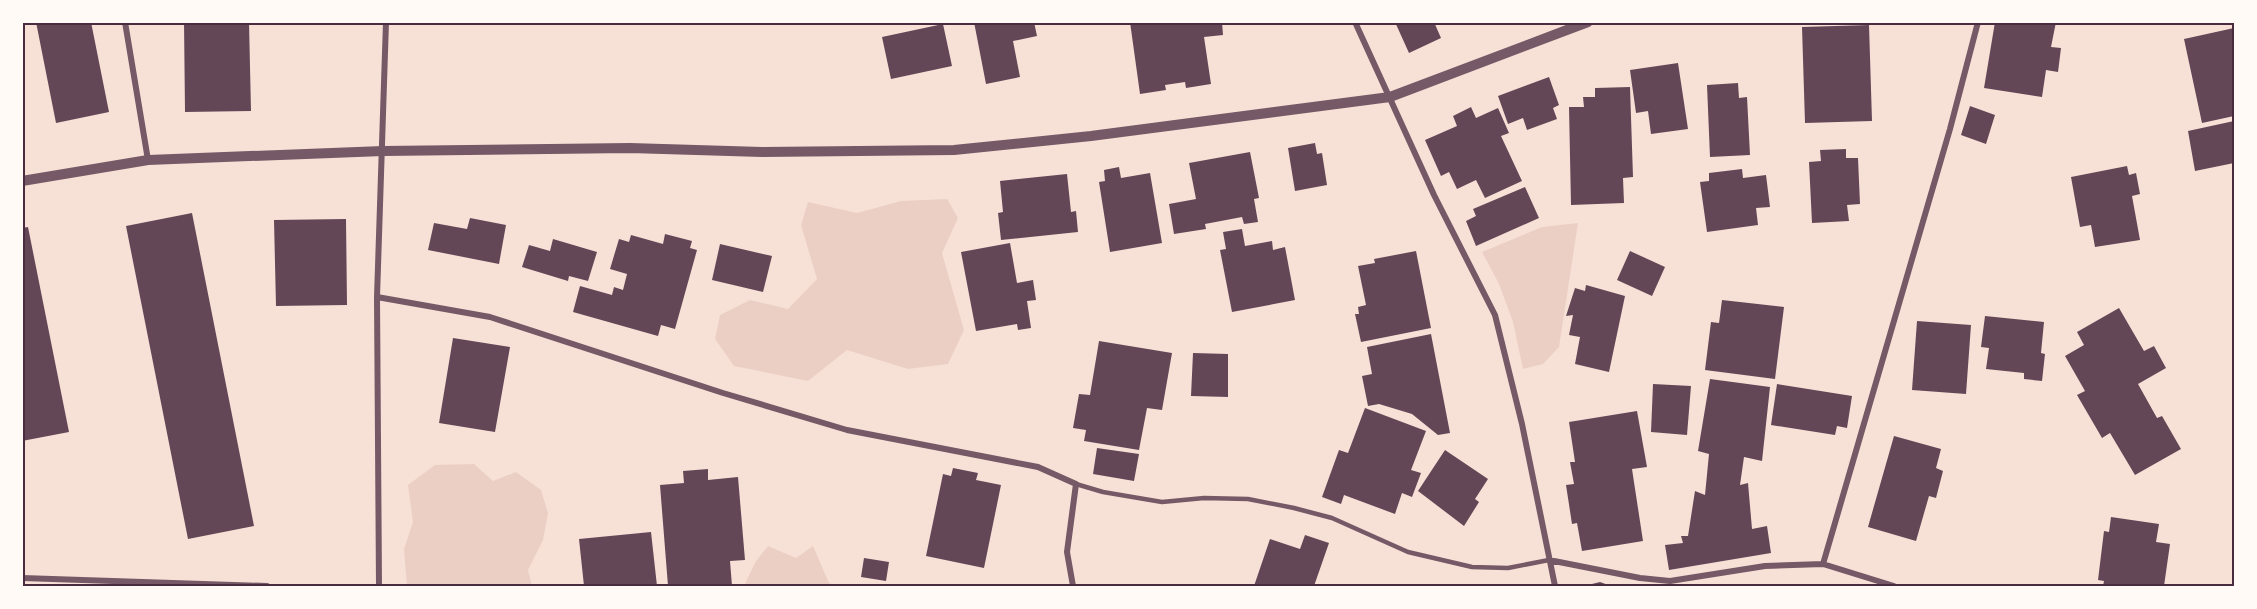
<svg xmlns="http://www.w3.org/2000/svg" width="2257" height="609" font-family="'Exo 2',sans-serif">
	<style>
		.green { fill: #ebcfc5 }
		.building { fill: #644757 }
		.lines { fill: none; stroke-linecap: round; stroke-linejoin: round }
		.service { stroke: #755966; stroke-width: 4.5 }
		.minor { stroke: #755966; stroke-width: 6 }
		.tertiary { stroke: #755966; stroke-width: 10 }
		.neatline { fill: none; stroke: #4a2c40; stroke-width: 2 }
	</style>
	<rect width="100%" height="100%" fill="#f7e1d7"/>
	<!-- green -->
	<path class="green" d="M947,199L958,218L942,253L964,330L948,364L908,369L847,350L808,381L734,366L715,339L720,315L750,300L788,309L817,279L801,225L808,202L857,213L901,201Z
		M1578,223L1559,347L1543,364L1523,369L1513,322L1499,284L1482,252L1542,227Z
		M474,464L493,481L516,472L541,490L548,513L543,540L528,570L532,586H407L404,549L413,522L408,485L435,465Z
		M768,546L796,558L813,546L829,583L837,586H744L756,561Z"/>
	<!-- building -->
	<path class="building" d="M36,22H91L109,112L56,123Z
		M184,22H249L251,111L185,112Z
		M974,22H1034L1037,36L1013,41L1020,77L986,84Z
		M1130,22H1222L1223,35L1204,37L1211,84L1186,88L1185,82L1165,85L1166,90L1140,94Z
		M1395,22H1434L1441,38L1409,53Z
		M1995,22H2056L2051,47L2061,48L2058,72L2046,70L2042,97L1984,88Z
		M943,24L952,66L891,79L882,37Z
		M1869,25L1872,121L1805,123L1802,27Z
		M2234,28V116L2202,123L2184,39Z
		M1678,63L1688,129L1651,134L1648,111L1636,113L1630,70Z
		M1549,77L1559,105L1553,108L1557,119L1527,130L1523,118L1508,124L1498,96Z
		M1738,83L1739,98L1747,97L1750,155L1710,157L1707,85Z
		M1630,87L1633,177L1623,178L1624,203L1571,205L1569,107H1584L1583,97H1595V88Z
		M1970,106L1995,115L1986,144L1961,135Z
		M1471,107L1476,118L1498,108L1509,133L1501,136L1522,181L1485,198L1476,180L1457,189L1449,172L1441,176L1425,140L1457,126L1453,116Z
		M2234,121V163L2195,171L2188,131Z
		M1315,143L1317,154L1322,153L1327,185L1295,191L1288,148Z
		M1846,149V158H1858L1860,204L1847,205L1849,221L1812,223L1809,162L1821,161L1820,150Z
		M1250,152L1259,198L1254,199L1258,222L1244,224L1242,217L1205,224L1206,229L1174,234L1169,204L1196,199L1189,163Z
		M2127,166L2129,175L2136,173L2140,194L2132,196L2140,240L2095,247L2091,225L2080,227L2071,177Z
		M1119,167L1121,178L1150,173L1162,243L1110,252L1099,182L1105,181L1104,170Z
		M1742,169L1743,178L1766,175L1770,207L1756,208L1758,225L1707,232L1700,182L1709,181V173Z
		M1067,174L1071,212L1076,211L1078,232L1001,240L998,213L1003,212L1000,181Z
		M1525,187L1539,218L1476,246L1466,221L1476,216L1473,209Z
		M192,213L254,526L188,539L126,226Z
		M470,218L506,225L499,264L428,250L434,223L467,229Z
		M346,219L347,305L276,306L274,220Z
		M28,227L69,432L22,441V228Z
		M1242,229L1245,246L1272,241L1273,250L1285,247L1295,300L1232,312L1220,250L1226,249L1223,232Z
		M665,234L692,241L690,248L697,250L675,329L661,325L658,336L573,312L580,286L612,295L614,287L623,290L627,274L610,269L619,239L629,242L631,235L663,244Z
		M553,239L597,252L588,281L569,276L568,281L522,267L529,245L550,251Z
		M1010,243L1017,283L1033,280L1036,300L1027,301L1031,328L1018,330L1017,324L976,331L961,252Z
		M720,244L772,256L763,292L712,280Z
		M1416,251L1431,328L1361,342L1355,314H1359L1358,307L1366,305L1358,266L1375,263L1374,259Z
		M1630,251L1665,267L1652,296L1617,280Z
		M1586,285L1625,296L1609,372L1575,364L1580,337L1569,335L1573,315L1566,316L1575,288L1585,291Z
		M1722,300L1784,307L1775,379L1705,370L1711,322L1719,323Z
		M2119,308L2144,351L2154,346L2166,368L2138,384L2157,418L2162,416L2181,449L2135,475L2110,433L2102,438L2077,395L2085,391L2065,356L2084,345L2077,332Z
		M1985,316L2044,322L2041,353L2045,354L2042,381L2024,379V373L1986,369L1989,348L1981,347Z
		M1917,321L1971,325L1966,394L1912,390Z
		M1431,334L1450,433L1438,435L1412,414L1379,404L1368,406L1362,376L1372,374L1367,347Z
		M453,338L510,347L495,432L439,423Z
		M1099,341L1172,353L1162,410L1147,408L1139,450L1084,441L1086,430L1073,428L1079,394L1090,395Z
		M1193,353L1228,354V397L1191,396Z
		M1710,379L1770,387L1762,461L1744,457L1740,485L1748,483L1752,529L1767,526L1771,553L1669,570L1665,545L1683,543L1681,536H1688L1695,491L1705,495L1709,454L1698,451Z
		M1653,384L1691,386L1687,435L1651,432Z
		M1777,384L1852,396L1847,428L1837,426L1835,435L1771,425Z
		M1365,408L1426,431L1411,470L1421,473L1412,497L1402,493L1395,514L1344,495L1341,504L1322,497L1339,450L1348,453Z
		M1637,411L1647,467L1632,469L1643,541L1582,551L1577,523L1572,524L1566,485L1574,484L1570,462H1575L1569,422Z
		M1894,436L1941,449L1936,468L1943,471L1936,498L1929,496L1916,541L1868,527Z
		M1097,448L1139,454L1134,481L1093,474Z
		M1445,450L1488,479L1475,499L1479,502L1464,526L1418,491Z
		M953,468L978,473L976,480L1001,485L984,568L926,556L943,474L951,476Z
		M708,469V480L738,477L745,560L730,561L732,586H668L660,485L684,483L683,471Z
		M2111,517L2159,524L2156,542L2170,544L2164,586H2103L2104,581L2098,580L2104,531L2109,532Z
		M651,532L657,586H584L579,539Z
		M1305,535L1329,543L1314,586H1254L1270,539L1300,549Z
		M864,558L889,562L886,581L861,577Z
		M1600,582L1611,586H1584Z"/>
	<g class="lines">
		<!-- service -->
		<path class="service" d="M1076,484L1103,492L1162,502L1204,498L1248,499L1294,508L1332,518L1408,552L1472,567L1508,568L1549,560"/>
		<!-- minor -->
		<path class="minor" d="M125,22L148,160
			M1355,22L1434,195L1495,315L1522,424L1555,586
			M377,297L490,317L723,393L847,430L1038,467L1076,484L1067,552L1073,586
			M1549,560L1640,578L1670,581L1765,566L1823,564L1894,586
			M1823,564L1950,129L1978,22
			M22,578L267,586
			M379,586L377,297L386,22"/>
		<!-- tertiary -->
		<path class="tertiary" d="M22,181L148,160L383,151L630,148L762,152L954,150L1091,136L1390,97L1588,22"/>
	</g>
	<!-- border -->
	<rect width="2257" height="609" fill="none" stroke="#fffaf5" stroke-width="48"/>
	<rect x="24" y="24" width="2209" height="561" class="neatline"/>
</svg>
